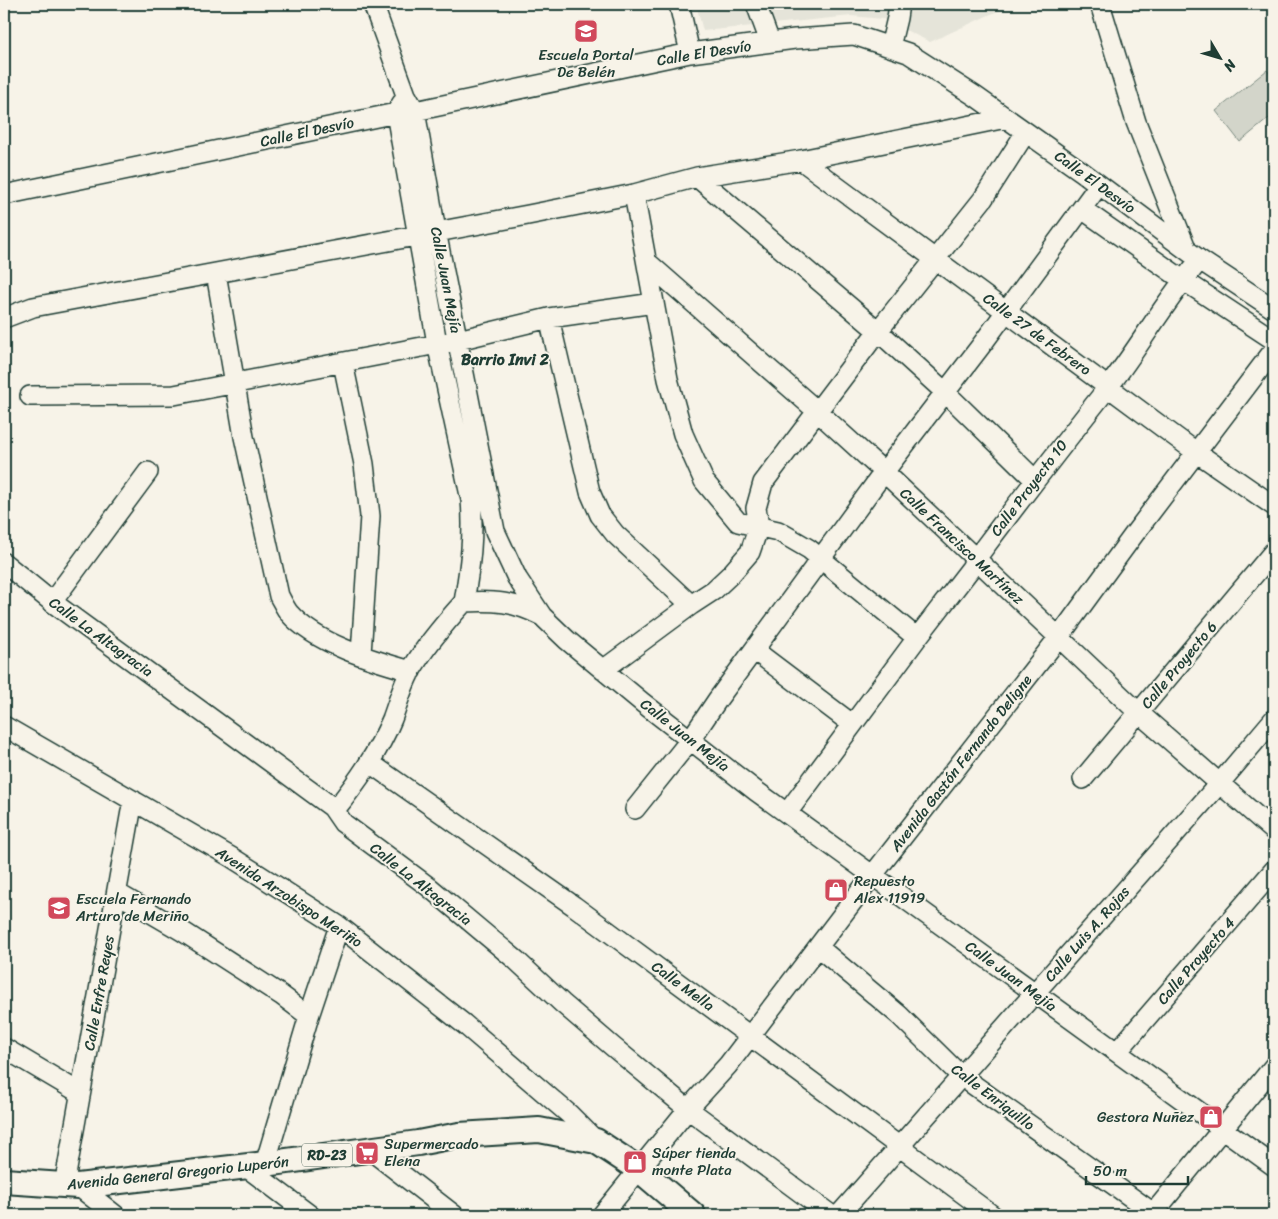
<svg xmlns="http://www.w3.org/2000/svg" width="1278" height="1219" font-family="Sriracha,sans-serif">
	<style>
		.built { fill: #e5e4d9 }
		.green { fill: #d3d5ca; stroke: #79897f }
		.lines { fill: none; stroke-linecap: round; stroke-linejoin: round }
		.minor-casing { stroke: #1f3d34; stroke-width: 22 }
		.major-casing { stroke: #1f3d34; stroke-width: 28 }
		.minor { stroke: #f7f3e8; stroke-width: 19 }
		.major { stroke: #f7f3e8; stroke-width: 24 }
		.labels { text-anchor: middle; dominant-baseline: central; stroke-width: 4; stroke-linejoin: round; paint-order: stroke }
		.shield { fill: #f7f3e8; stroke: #60746a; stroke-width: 1 }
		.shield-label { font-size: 14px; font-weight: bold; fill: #1f3d34 }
		.street-label { font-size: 15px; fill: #1f3d34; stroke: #f7f3e8 }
		.poi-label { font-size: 15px; fill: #1f3d34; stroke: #f7f3e8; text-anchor: start }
		.neighbourhood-label { font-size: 16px; font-weight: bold; fill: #1f3d34; stroke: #f7f3e8 }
	</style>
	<rect width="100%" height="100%" fill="#f7f3e8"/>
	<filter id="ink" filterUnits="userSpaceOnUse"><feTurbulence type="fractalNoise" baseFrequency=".02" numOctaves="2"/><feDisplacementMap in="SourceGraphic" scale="10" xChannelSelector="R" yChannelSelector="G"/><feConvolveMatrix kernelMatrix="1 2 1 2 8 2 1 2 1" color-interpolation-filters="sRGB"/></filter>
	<g filter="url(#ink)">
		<!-- built -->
		<path class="built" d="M696,4H1013L930,42L883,19L851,16L703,31Z"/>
		<!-- green -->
		<path class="green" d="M1267,70L1274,80V114L1240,142L1216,111Z"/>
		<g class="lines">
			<!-- minor casing -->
			<g class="minor-casing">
				<path id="minor" d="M373,4L406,95L415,111L436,231L495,531L517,578L542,616L567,640L643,703L756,791L1274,1166
					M679,4L690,53
					M756,4L770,42
					M1100,4L1136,122L1186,248
					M890,47L897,18L899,4
					M402,103L396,113L437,343L471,500C474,536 470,566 464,602
					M801,160L1196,452L1274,506
					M697,177L878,331L945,392L1035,480
					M634,194L668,379L683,434L704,481L738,522L778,531L809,549L917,638
					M4,195L396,113L415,111L690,53L795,39L854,35L908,53L975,96L1081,171L1200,260L1274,309
					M1082,209L1183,280L1274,340
					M647,262L817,411L884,472L1139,713L1274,831
					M216,273L244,437L279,596C282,601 285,608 289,613C316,644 372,660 411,671
					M4,318L33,307L528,215L634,194L697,177L801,160L1006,118
					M549,318L590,492L600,515L615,534L691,605
					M343,363L364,464L370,516L361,654
					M30,396L174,395L458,340L549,318L654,303
					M4,563L52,602L332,807L343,823L429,887L516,960L562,1003L612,1046L688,1109L831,1215
					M52,602L148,472
					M464,602C495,600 514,602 542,616
					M754,650L852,724
					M603,670L691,605L714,590L731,574L750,552L759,526L756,508L763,483L878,331L983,199L1026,132
					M4,726L231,857L339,926L464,1024L569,1114L596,1141
					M370,763L574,906L992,1215
					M1083,779L1274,551
					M635,809L691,739L718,699L884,472L980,347L1099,185
					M335,810C357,782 378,753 392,719C398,703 402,687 410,672C425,646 444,624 464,602
					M787,813L917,638L971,568L975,560C1019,501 1064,443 1109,386C1141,345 1166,299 1200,260
					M117,893L182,931L281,995L309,1016L265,1164
					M818,947L899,1015L961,1076L1156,1215
					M309,1016L339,926
					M4,1048L80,1093
					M1117,1052L1274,870
					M369,1149L454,1215
					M246,1167L310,1215
					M64,1186L133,800
					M78,1186L115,1215
					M602,1215L688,1109L728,1065L872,876L1059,637L1135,533L1274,350
					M839,1215L1219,784L1274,719
					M1152,1215L1274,1066"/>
			</g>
			<!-- major casing -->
			<g class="major-casing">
				<path id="major" d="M4,1181L78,1186L265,1164L418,1143L459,1135L539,1130L596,1141L640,1170L693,1215"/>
			</g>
			<!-- minor -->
			<use href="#minor" class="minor"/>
			<!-- major -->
			<use href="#major" class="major"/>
		</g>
	</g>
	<!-- icons -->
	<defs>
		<g id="school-square" transform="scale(1.25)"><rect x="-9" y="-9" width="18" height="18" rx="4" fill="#d1495b" stroke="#f7f3e8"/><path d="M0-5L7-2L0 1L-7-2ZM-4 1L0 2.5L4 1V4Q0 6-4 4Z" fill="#fff"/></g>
		<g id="shop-square" transform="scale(1.25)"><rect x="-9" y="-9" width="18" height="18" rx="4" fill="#d1495b" stroke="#f7f3e8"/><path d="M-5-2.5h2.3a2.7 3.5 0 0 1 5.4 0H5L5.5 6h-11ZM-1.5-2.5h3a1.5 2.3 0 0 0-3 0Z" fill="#fff"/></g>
		<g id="supermarket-square" transform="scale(1.25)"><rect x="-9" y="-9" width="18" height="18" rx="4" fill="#d1495b" stroke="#f7f3e8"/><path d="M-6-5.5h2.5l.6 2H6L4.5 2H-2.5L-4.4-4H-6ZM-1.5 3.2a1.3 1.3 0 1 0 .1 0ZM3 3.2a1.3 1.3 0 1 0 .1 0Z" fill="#fff"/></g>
	</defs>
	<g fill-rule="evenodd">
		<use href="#school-square" x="586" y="31"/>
		<use href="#shop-square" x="836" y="890"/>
		<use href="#school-square" x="59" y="908"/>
		<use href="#shop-square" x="1211" y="1117"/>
		<use href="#supermarket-square" x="367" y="1153"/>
		<use href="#shop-square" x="635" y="1162"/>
	</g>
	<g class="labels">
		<!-- shield labels -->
		<rect class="shield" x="302" y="1143.5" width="50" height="23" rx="4"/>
		<g class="shield-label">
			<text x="327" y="1155">RD-23</text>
		</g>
		<!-- street labels -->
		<g class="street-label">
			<text transform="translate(704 53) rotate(-9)">Calle El Desvío</text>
			<text transform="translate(307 132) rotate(-12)">Calle El Desvío</text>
			<text transform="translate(1095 182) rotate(36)">Calle El Desvío</text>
			<text transform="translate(446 280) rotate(79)">Calle Juan Mejía</text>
			<text transform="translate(1037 334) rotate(36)">Calle 27 de Febrero</text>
			<text transform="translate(1029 488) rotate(-53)">Calle Proyecto 10</text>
			<text transform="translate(962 546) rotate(43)">Calle Francisco Martínez</text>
			<text transform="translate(101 637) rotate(36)">Calle La Altagracia</text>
			<text transform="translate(1179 665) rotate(-50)">Calle Proyecto 6</text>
			<text transform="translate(685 735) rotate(38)">Calle Juan Mejía</text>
			<text transform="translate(961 763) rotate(-52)">Avenida Gastón Fernando Deligne</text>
			<text transform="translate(421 884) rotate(38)">Calle La Altagracia</text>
			<text transform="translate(289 897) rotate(33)">Avenida Arzobispo Meriño</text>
			<text transform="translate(1087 934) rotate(-49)">Calle Luis A. Rojas</text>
			<text transform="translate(1196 961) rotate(-49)">Calle Proyecto 4</text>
			<text transform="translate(1011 976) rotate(36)">Calle Juan Mejía</text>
			<text transform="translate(683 986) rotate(36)">Calle Mella</text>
			<text transform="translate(99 993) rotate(-80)">Calle Enfre Reyes</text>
			<text transform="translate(993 1097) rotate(37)">Calle Enriquillo</text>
			<text transform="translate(178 1173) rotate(-6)">Avenida General Gregorio Luperón</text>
		</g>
		<!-- poi labels -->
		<g class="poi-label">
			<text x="586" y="55" text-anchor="middle">Escuela Portal<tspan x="586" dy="17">De Belén</tspan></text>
			<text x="854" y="881">Repuesto<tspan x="854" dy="17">Alex 11919</tspan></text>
			<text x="76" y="899">Escuela Fernando<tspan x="76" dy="17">Arturo de Meriño</tspan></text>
			<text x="1194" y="1117" text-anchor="end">Gestora Nuñez</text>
			<text x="384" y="1144">Supermercado<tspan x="384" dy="17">Elena</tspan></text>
			<text x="652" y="1153">Súper tienda<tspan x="652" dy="17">monte Plata</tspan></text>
		</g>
		<!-- neighbourhood labels -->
		<g class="neighbourhood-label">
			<text x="505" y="359">Barrio Invi 2</text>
		</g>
	</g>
	<!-- margin -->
	<rect width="1278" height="1219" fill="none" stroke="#f7f3e8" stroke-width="20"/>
	<rect x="10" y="10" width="1258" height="1199" fill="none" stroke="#1f3d34" stroke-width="2" filter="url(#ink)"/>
	<!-- north arrow -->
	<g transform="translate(1220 58) rotate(128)" stroke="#f7f3e8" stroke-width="4" paint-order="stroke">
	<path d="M0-4L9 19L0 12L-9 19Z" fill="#1f3d34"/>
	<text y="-8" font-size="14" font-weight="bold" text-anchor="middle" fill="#1f3d34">N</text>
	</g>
	<!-- scale -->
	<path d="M1086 1176v8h102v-8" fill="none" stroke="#1f3d34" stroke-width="2.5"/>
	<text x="1093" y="1176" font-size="15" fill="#1f3d34" stroke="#f7f3e8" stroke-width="4" paint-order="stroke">50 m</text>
</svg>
